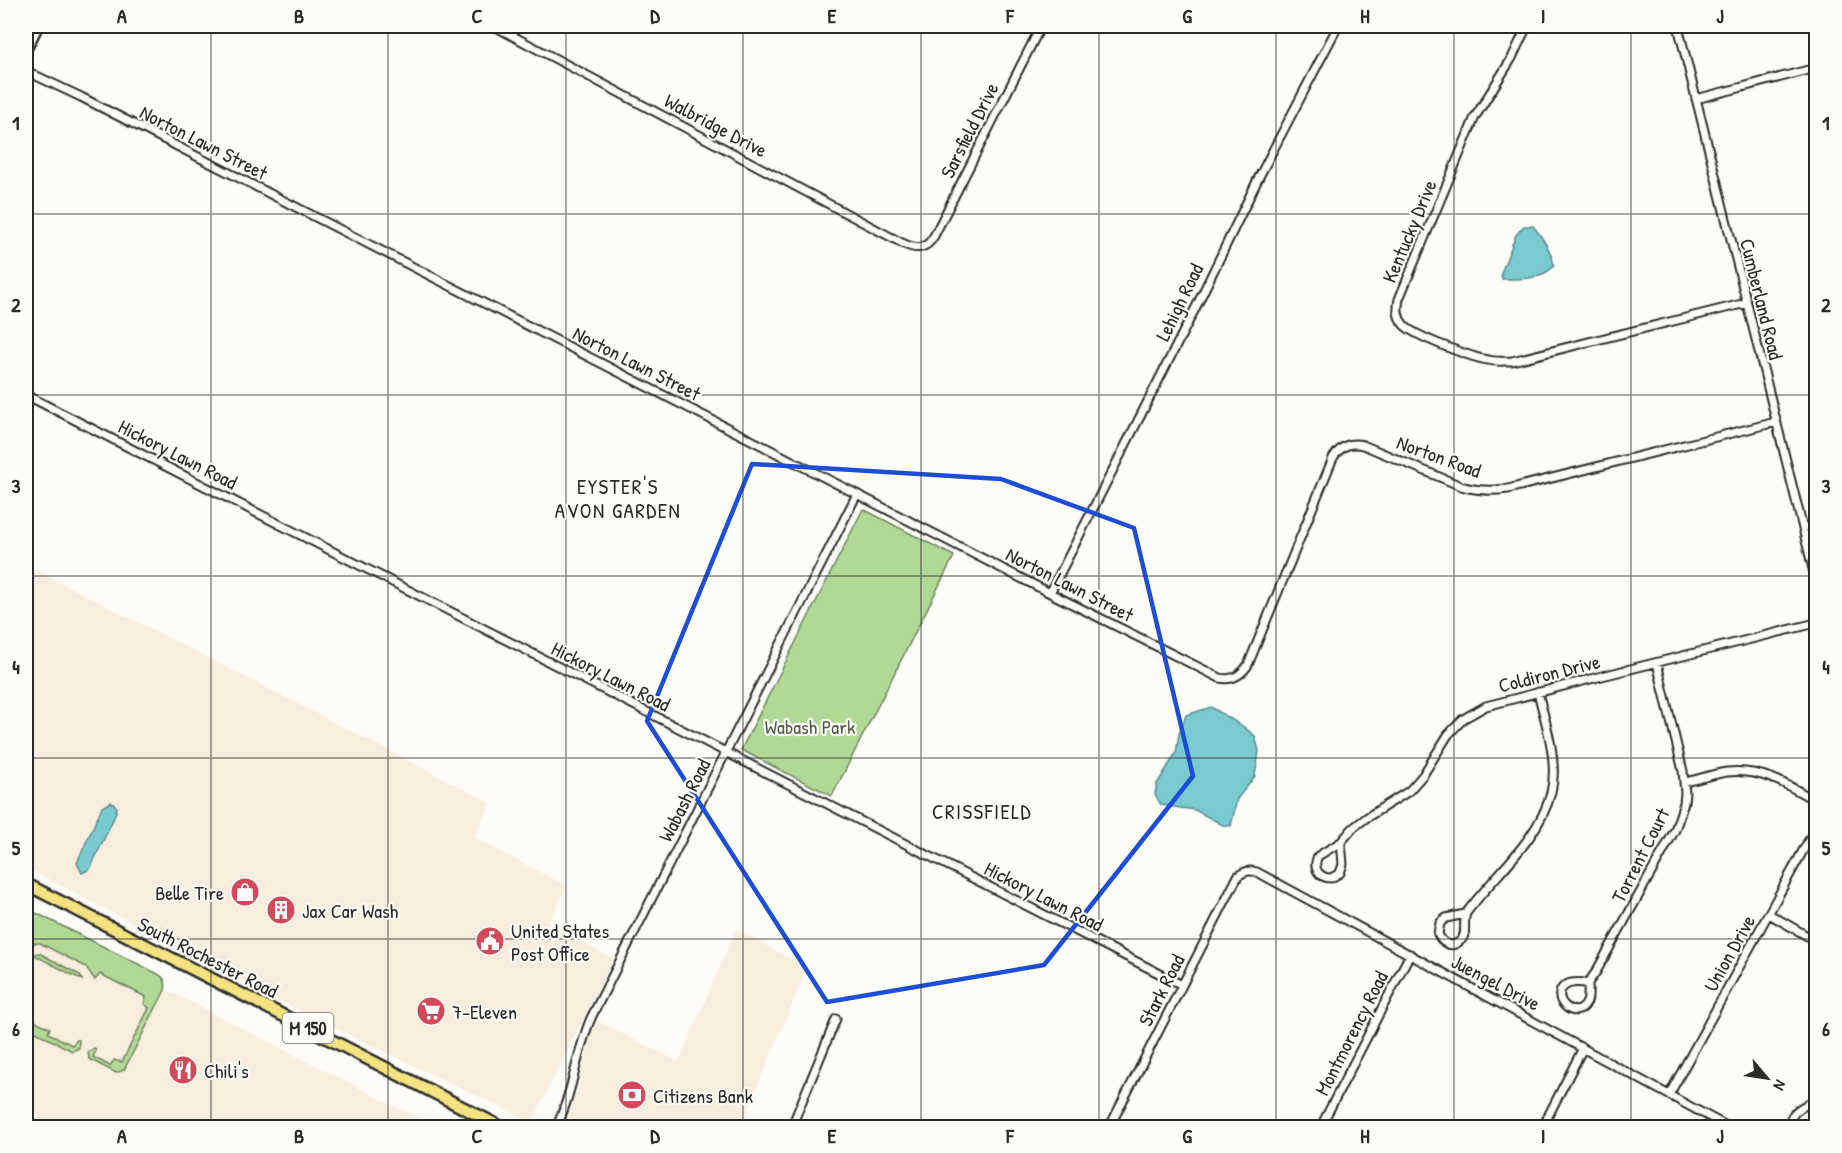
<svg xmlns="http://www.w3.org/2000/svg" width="1842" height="1153" font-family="'Patrick Hand',sans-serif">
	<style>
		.built { fill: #f9eddd }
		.green { fill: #b1d996; stroke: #6e8260; stroke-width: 1.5 }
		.water { fill: #79cbd0; stroke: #5a8b8e; stroke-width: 1.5 }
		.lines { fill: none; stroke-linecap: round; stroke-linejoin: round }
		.minor-casing { stroke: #2b2b2b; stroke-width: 11 }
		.secondary-casing { stroke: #2b2b2b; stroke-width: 15 }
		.primary-casing { stroke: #2b2b2b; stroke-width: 15 }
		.minor { stroke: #fdfcf7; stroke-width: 7 }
		.secondary { stroke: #fdfcf7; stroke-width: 10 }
		.primary { stroke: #f5e382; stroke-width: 10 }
		.marked { fill: none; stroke: #1d4ed8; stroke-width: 4.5; stroke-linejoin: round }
		.grid { fill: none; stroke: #2b2b2b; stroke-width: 1.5; stroke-opacity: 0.55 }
		.labels { text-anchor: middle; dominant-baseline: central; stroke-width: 4.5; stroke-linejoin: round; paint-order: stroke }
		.shield { fill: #fdfcf7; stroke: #6a6a68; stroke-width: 1.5 }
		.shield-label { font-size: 18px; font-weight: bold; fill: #2b2b2b }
		.street-label { font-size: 20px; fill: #2b2b2b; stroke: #fdfcf7 }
		.park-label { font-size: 20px; fill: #535f4b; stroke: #fdfcf7 }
		.poi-label { font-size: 20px; fill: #2b2b2b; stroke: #fdfcf7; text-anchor: start }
		.neighbourhood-label { font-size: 21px; letter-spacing: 1.5px; fill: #2b2b2b; stroke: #fdfcf7 }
		.neatline { fill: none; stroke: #2b2b2b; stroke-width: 2 }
		.grid-label { font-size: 20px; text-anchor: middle; font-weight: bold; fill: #2b2b2b }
	</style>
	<rect width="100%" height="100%" fill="#fdfcf7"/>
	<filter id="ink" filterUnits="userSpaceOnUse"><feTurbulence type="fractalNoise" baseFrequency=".0167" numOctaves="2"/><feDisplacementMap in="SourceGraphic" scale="12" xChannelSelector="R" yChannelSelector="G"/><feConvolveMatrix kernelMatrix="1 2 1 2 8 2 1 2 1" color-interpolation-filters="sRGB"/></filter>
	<g filter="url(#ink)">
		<!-- built -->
		<path class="built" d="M26,565L491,803L474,838L567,886L548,925L613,959L532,1122L295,1009L26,867Z
			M26,918L402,1110L441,1127H26Z
			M736,929L807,968L741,1127L567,1128L569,1113L581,1080L584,1049L590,1033L597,1021L679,1062Z"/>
		<!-- green -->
		<path class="green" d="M863,509L954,556L832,796L741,750Z
			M26,908L158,974C165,978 167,983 165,990L124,1070L116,1073L89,1059L88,1052L94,1048L96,1051L93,1057L110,1066L114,1060L122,1062L149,1008L144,1004L146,997L100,974L95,980L86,967L40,943H26L28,937L26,935Z
			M39,953L80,975L82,980L32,954Z
			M27,1017L50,1028L48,1033L72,1045L77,1040H79V1048L72,1051L26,1027V1018Z"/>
		<!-- water -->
		<path class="water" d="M1524,226H1533C1542,237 1552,252 1554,266C1541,280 1520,279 1502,279L1501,273L1516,235Z
			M1211,707L1244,727L1255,736L1259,751L1255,776L1237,799L1231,826L1223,825L1195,810L1161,805L1155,794L1157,784L1176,753L1179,734L1186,715Z
			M111,802L117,807L115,815L90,869L82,873L77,863L102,807Z"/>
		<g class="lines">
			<!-- minor casing -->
			<g class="minor-casing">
				<path id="minor" d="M494,26L902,243C916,250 926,250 934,236L1041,26
					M1527,26L1512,58L1475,117L1399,299C1397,309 1397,317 1404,325C1414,336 1473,358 1488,360C1496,362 1504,361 1512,361L1746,303
					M1678,26L1816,581
					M26,71L81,97L1050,593L1220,678C1233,681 1241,675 1248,665L1333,458C1341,446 1349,442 1363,445L1461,486C1477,491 1492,491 1508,489L1776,422
					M1696,99L1816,68
					M26,395L1182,985
					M1803,528L1816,524
					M1050,593L1196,307L1259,177L1338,26
					M1685,782C1699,779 1713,774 1727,772C1761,768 1788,785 1816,801
					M1341,842L1343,864L1340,873L1331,878C1319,878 1312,868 1318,856L1341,842L1353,828L1366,818L1409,791L1423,775L1448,735L1463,719L1486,706L1602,676L1816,623
					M1465,914L1446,918L1440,923L1438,934C1442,943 1451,949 1460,941C1469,934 1461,920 1467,912C1495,874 1540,839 1551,792C1559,761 1545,722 1538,692
					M1769,914L1816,941
					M1588,983C1588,989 1589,996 1587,1002C1576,1026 1545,994 1568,984C1574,981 1582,983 1588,983L1596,972L1675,830L1684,803L1685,793L1683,771L1657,663
					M1669,1095L1816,827
					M1815,1100L1816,1116
					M556,1128C573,1093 576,1053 591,1018L857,494
					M791,1128L836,1019
					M1109,1128L1238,876C1245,871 1249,870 1257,872L1730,1128
					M1320,1128L1410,954
					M1542,1128L1583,1048
					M1791,1128C1787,1109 1806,1108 1816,1098
					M1816,1128V1127"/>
			</g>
			<!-- secondary casing -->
			<g class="secondary-casing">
				<path id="secondary" d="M26,48L37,26"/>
			</g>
			<!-- primary casing -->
			<g class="primary-casing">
				<path id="primary" d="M26,884L503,1128"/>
			</g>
			<!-- minor -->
			<use href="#minor" class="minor"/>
			<!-- secondary -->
			<use href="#secondary" class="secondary"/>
			<!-- primary -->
			<use href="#primary" class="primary"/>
		</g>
	</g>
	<!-- marked area -->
	<path class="marked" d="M752,464L1001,479L1134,528L1193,776L1044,965L827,1002L647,721Z"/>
	<!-- grid -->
	<path class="grid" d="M211,26V1128M388,26V1128M566,26V1128M743,26V1128M921,26V1128M1099,26V1128M1276,26V1128M1454,26V1128M1631,26V1128M26,214H1816M26,395H1816M26,576H1816M26,758H1816M26,939H1816"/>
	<!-- icons -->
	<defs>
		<g id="shop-disc" transform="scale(1.5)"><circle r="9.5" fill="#d1495b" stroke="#fdfcf7"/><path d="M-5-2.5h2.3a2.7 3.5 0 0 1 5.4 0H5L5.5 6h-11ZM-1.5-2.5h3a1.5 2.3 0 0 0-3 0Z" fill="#fff"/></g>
		<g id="building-disc" transform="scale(1.5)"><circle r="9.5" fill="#d1495b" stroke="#fdfcf7"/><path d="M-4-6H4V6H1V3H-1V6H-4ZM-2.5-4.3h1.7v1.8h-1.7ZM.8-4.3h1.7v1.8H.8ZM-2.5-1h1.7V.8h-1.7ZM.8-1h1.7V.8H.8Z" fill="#fff"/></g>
		<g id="civic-disc" transform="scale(1.5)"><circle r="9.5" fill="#d1495b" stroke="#fdfcf7"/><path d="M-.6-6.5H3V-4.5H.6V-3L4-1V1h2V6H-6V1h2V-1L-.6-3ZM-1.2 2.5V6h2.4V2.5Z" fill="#fff"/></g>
		<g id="supermarket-disc" transform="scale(1.5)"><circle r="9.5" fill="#d1495b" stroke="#fdfcf7"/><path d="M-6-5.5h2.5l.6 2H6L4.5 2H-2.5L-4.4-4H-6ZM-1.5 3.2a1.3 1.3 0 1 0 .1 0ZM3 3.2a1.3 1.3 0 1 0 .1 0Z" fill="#fff"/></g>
		<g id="restaurant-disc" transform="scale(1.5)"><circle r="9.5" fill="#d1495b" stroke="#fdfcf7"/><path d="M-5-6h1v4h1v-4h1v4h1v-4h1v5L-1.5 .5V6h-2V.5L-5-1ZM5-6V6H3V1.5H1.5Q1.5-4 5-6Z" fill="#fff"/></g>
		<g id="bank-disc" transform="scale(1.5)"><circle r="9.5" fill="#d1495b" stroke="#fdfcf7"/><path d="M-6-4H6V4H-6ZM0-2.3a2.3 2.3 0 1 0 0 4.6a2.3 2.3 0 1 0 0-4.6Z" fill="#fff"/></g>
	</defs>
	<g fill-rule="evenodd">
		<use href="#shop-disc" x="245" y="892"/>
		<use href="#building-disc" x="281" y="910"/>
		<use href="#civic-disc" x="490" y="941"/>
		<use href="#supermarket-disc" x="431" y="1011"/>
		<use href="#restaurant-disc" x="183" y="1070"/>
		<use href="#bank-disc" x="632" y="1095"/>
	</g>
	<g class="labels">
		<!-- shield labels -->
		<rect class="shield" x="282.5" y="1013" width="51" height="30" rx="4.5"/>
		<g class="shield-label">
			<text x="308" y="1028">M 150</text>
		</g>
		<!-- street labels -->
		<g class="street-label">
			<text transform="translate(716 125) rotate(28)">Walbridge Drive</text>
			<text transform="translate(969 130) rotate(-63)">Sarsfield Drive</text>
			<text transform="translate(204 142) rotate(27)">Norton Lawn Street</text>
			<text transform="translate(1409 231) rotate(-67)">Kentucky Drive</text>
			<text transform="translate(1762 299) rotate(76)">Cumberland Road</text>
			<text transform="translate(1179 302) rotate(-64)">Lehigh Road</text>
			<text transform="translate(637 363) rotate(27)">Norton Lawn Street</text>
			<text transform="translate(178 454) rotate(27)">Hickory Lawn Road</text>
			<text transform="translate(1439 456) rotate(20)">Norton Road</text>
			<text transform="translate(1070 584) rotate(27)">Norton Lawn Street</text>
			<text transform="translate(1549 673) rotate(-14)">Coldiron Drive</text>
			<text transform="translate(611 676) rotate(27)">Hickory Lawn Road</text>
			<text transform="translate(684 800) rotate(-63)">Wabash Road</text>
			<text transform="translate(1640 855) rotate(-63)">Torrent Court</text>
			<text transform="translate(1044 896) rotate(27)">Hickory Lawn Road</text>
			<text transform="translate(1729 953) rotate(-61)">Union Drive</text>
			<text transform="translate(208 957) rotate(27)">South Rochester Road</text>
			<text transform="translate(1496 982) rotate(28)">Juengel Drive</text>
			<text transform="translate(1161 990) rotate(-63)">Stark Road</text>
			<text transform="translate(1351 1033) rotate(-63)">Montmorency Road</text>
		</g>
		<!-- park labels -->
		<g class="park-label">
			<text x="810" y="726">Wabash Park</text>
		</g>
		<!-- poi labels -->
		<g class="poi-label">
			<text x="224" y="892" text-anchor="end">Belle Tire</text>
			<text x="302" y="910">Jax Car Wash</text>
			<text x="511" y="930">United States<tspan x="511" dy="23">Post Office</tspan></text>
			<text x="452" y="1011">7-Eleven</text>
			<text x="204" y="1070">Chili's</text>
			<text x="653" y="1095">Citizens Bank</text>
		</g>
		<!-- neighbourhood labels -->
		<g class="neighbourhood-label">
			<text x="618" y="486">EYSTER'S<tspan x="618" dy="24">AVON GARDEN</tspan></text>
			<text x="982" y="811">CRISSFIELD</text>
		</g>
	</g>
	<!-- margin -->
	<rect width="1842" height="1153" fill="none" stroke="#fdfcf7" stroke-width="66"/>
	<!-- north arrow -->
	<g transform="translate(1767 1078) rotate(119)" stroke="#fdfcf7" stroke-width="4.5" paint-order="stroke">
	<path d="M0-4.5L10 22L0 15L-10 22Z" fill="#2b2b2b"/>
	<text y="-9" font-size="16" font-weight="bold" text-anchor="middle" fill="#2b2b2b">N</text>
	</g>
	<rect x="33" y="33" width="1776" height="1087" class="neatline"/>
	<g class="grid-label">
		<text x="122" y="23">A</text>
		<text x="299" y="23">B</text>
		<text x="477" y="23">C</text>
		<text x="655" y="23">D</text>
		<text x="832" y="23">E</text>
		<text x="1010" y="23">F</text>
		<text x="1187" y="23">G</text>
		<text x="1365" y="23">H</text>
		<text x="1543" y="23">I</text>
		<text x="1720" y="23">J</text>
		<text x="16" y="130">1</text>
		<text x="1826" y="130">1</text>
		<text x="16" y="312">2</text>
		<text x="1826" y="312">2</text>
		<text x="16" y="493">3</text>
		<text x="1826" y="493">3</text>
		<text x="16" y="674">4</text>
		<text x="1826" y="674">4</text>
		<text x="16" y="855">5</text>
		<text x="1826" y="855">5</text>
		<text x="16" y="1036">6</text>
		<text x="1826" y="1036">6</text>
		<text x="122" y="1143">A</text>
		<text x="299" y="1143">B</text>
		<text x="477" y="1143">C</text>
		<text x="655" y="1143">D</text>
		<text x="832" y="1143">E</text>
		<text x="1010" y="1143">F</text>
		<text x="1187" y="1143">G</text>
		<text x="1365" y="1143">H</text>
		<text x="1543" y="1143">I</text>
		<text x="1720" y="1143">J</text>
	</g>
</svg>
